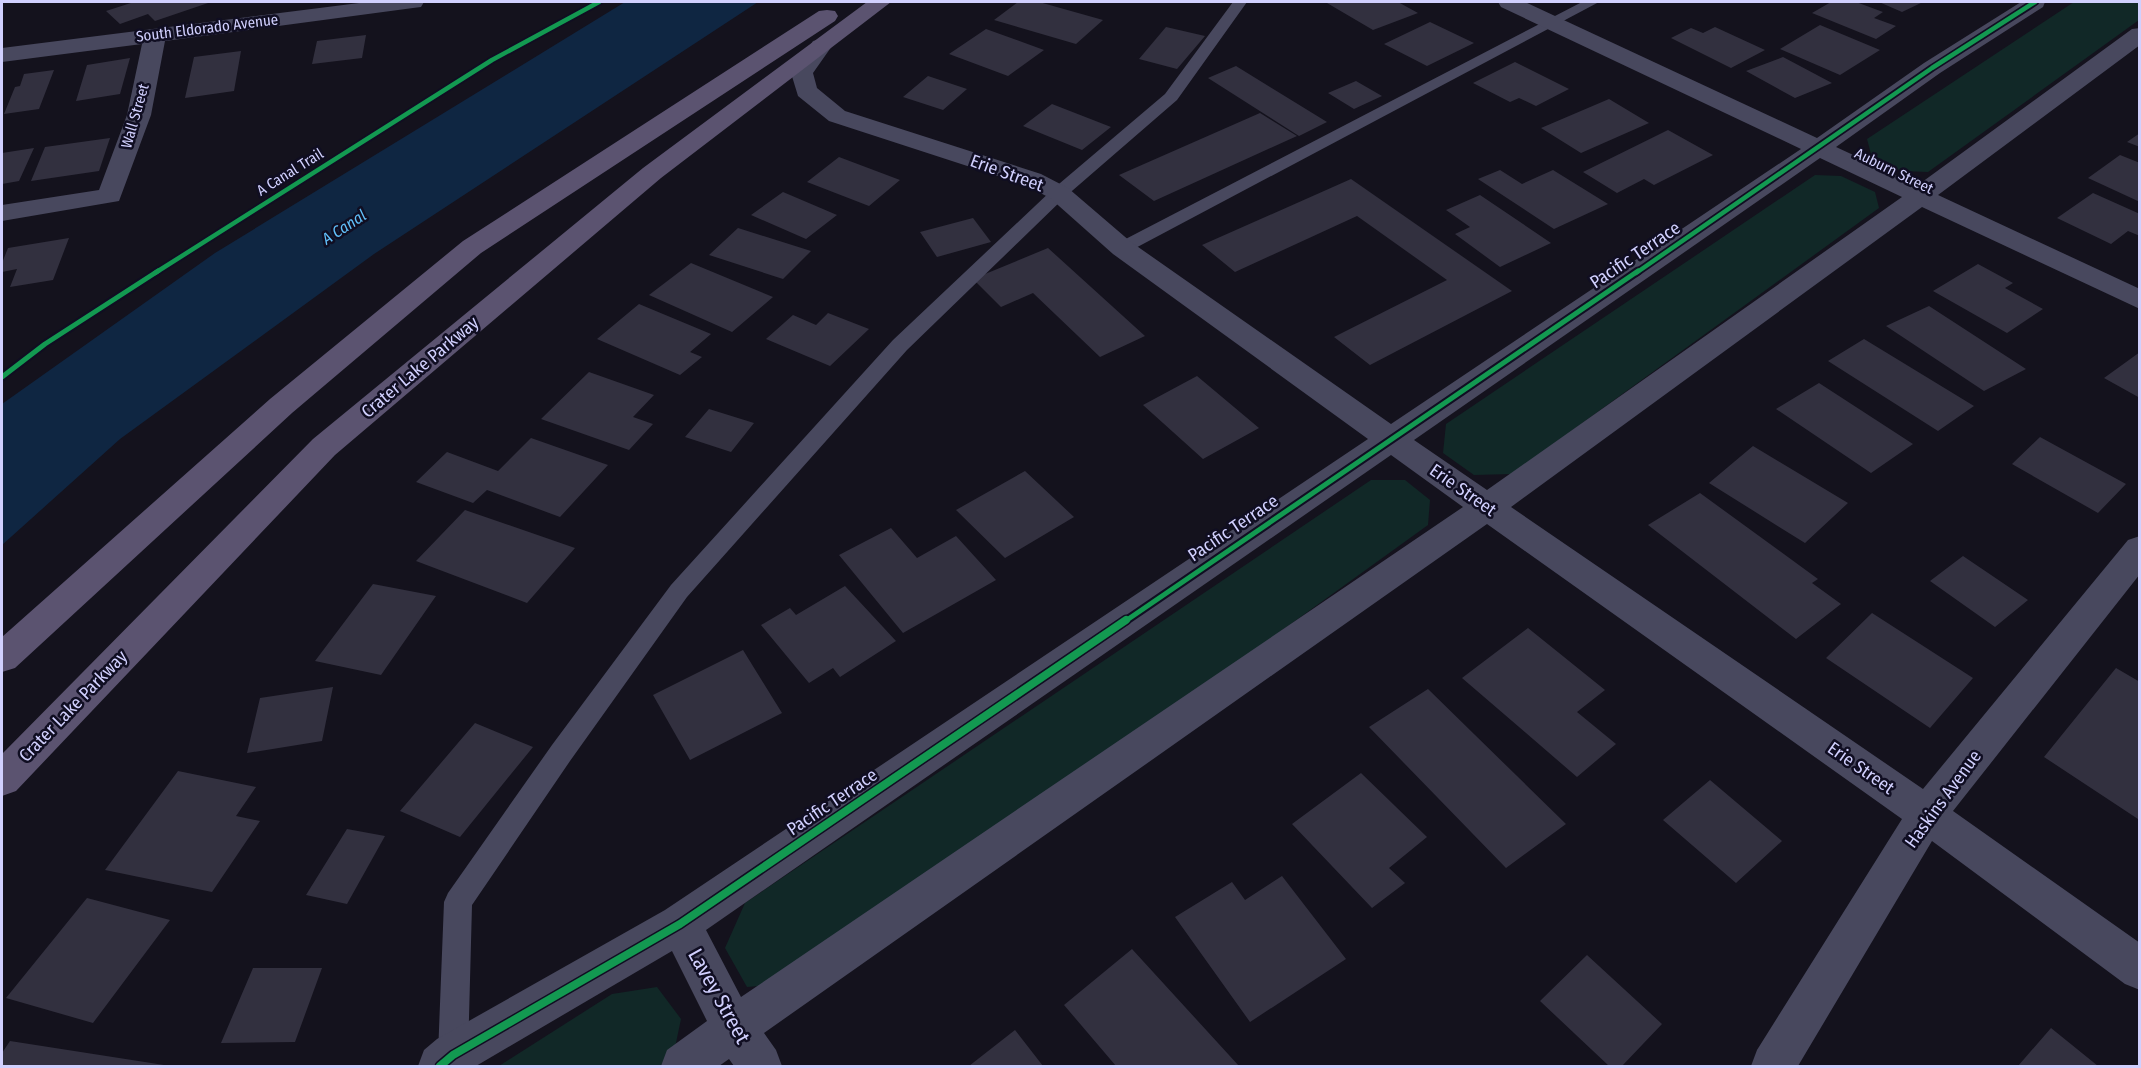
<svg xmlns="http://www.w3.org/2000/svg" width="2141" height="1068" font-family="'Fira Sans Condensed',sans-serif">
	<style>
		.green { fill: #112827 }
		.water { fill: #0f2642 }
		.building { fill: #32303f }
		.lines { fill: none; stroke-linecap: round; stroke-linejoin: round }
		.service { fill: #48485e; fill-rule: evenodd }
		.minor { fill: #48485e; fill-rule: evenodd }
		.primary { fill: #5b5370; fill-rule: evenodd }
		.cycleway-far2-casing { stroke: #100e22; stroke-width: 8 }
		.cycleway-far1-casing { stroke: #100e22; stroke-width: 9 }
		.cycleway-casing { stroke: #100e22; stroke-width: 11 }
		.cycleway-far2 { stroke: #139951; stroke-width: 4.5 }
		.cycleway-far1 { stroke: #139951; stroke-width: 5 }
		.cycleway { stroke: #139951; stroke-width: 8 }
		.labels { text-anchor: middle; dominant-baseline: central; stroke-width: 5; stroke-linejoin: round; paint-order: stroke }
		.far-street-label { font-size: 15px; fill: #d1d0fe; stroke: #100e22 }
		.far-water-label { font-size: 16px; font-style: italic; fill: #61c1fb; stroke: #100e22 }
		.street-label { font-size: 18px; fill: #d1d0fe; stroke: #100e22 }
		.near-street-label { font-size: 21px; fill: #d1d0fe; stroke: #100e22 }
	</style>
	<rect width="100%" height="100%" fill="#14121d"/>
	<!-- green -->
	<path class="green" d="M2074,2H2139V20L1928,172L1901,171L1871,154L1867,139Z
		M1815,175L1841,176L1875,192L1879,208L1512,474L1474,475L1443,453L1446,424Z
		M1371,480H1405L1430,500L1428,525L793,983L747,987L725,948L745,903Z
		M657,987L681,1019L673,1057L659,1066H499L612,994Z"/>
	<!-- water -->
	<path class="water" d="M625,2H758L374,254L120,439L2,545V404L215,253Z"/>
	<!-- building -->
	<path class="building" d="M134,2H211L155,21L148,14L120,24L106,11Z
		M1018,2H1039L1103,20L1076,44L994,20Z
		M1331,2H1398L1418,13L1373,30L1327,3Z
		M1831,2H1856L1883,12L1874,18L1896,26L1876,39L1812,13Z
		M1879,2H1923L1902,12Z
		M1430,22L1474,43L1427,66L1384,44Z
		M1820,25L1880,50L1840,75L1780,49Z
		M1166,27L1205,36L1177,69L1139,59Z
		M1715,27L1765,50L1731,68L1671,38L1691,28L1703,33Z
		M986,29L1044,50L1008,76L949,54Z
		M366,35L362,58L312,64L317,41Z
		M241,51L234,91L185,98L194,57Z
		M1783,57L1832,83L1795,98L1746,71Z
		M130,58L120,94L76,101L87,65Z
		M1515,62L1569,89L1536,106L1519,98L1510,102L1473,83Z
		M1236,66L1327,122L1299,136L1208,78Z
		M54,70L39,109L4,114L15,87L20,86L24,74Z
		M928,76L967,89L943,110L903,97Z
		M1356,81L1382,96L1354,109L1328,93Z
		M1609,99L1649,123L1581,153L1541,128Z
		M1052,104L1111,127L1082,150L1023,126Z
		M1260,113L1297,136L1154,201L1119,175Z
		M1668,130L1713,155L1654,185L1644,179L1617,193L1583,172Z
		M2140,133V147L2127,142Z
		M110,138L99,171L31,181L45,147Z
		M34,148L19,181L2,184V153Z
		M2120,155L2140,163V202L2088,178Z
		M839,157L900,180L869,206L807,182Z
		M1500,170L1522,184L1553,170L1608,204L1554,229L1478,179Z
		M1351,179L1512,291L1370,365L1334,337L1447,280L1357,216L1235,272L1202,245Z
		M783,192L837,215L806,239L751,215Z
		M2093,193L2140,214V236L2128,231L2111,244L2057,218Z
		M1480,195L1551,243L1500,267L1455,234L1470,227L1446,210Z
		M973,218L991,242L937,257L920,232Z
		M738,228L811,251L783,279L709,255Z
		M69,238L53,280L10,287L17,269L2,272V263L8,248Z
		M1048,248L1145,336L1100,357L1033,293L1001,307L973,279Z
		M691,263L773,297L732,332L649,295Z
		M1978,264L2013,283L2005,288L2043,309L2007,333L1933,291Z
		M639,304L711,334L690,352L702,357L680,375L597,339Z
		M1929,306L2026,369L1984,391L1886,326Z
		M828,313L869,329L830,366L766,339L793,315L816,325Z
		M1864,339L1974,406L1938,431L1828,361Z
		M2140,352V398L2104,378Z
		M589,372L654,395L633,417L653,424L629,450L541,419Z
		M1197,376L1259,428L1203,459L1143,405Z
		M1819,383L1913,444L1871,473L1776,409Z
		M709,409L754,423L731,452L685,437Z
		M2040,437L2126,484L2098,513L2012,464Z
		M531,438L608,465L560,517L487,490L473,503L416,482L447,452L498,471Z
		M1753,446L1848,503L1805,543L1709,483Z
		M1025,471L1074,517L1005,558L956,510Z
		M1700,493L1818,579L1812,583L1841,604L1796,639L1648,525Z
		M465,510L575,548L527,603L416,561Z
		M891,528L917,558L956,536L996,580L903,633L839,555Z
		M1963,556L2028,600L1995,627L1930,581Z
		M373,584L436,596L381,675L315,661Z
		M845,586L896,641L840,677L833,668L809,683L761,625L790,608L796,615Z
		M1872,613L1973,678L1930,728L1826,658Z
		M1528,628L1605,690L1577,712L1616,744L1577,777L1462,678Z
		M743,650L782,713L690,760L653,695Z
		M2116,668L2140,682L2138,819L2044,757Z
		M333,687L322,741L247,753L260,698Z
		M1428,689L1566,824L1506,868L1369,727Z
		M475,723L533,747L460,837L400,811Z
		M178,771L256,787L236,816L260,821L212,892L105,870Z
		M1361,773L1427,837L1389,868L1405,883L1372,908L1292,824Z
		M1710,780L1782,841L1736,883L1663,820Z
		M347,829L385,836L347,904L306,895Z
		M1282,876L1346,959L1250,1022L1175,917L1232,882L1245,900Z
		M87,898L170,920L93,1023L6,998Z
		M1132,949L1239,1066H1116L1064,1005Z
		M1587,955L1662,1024L1622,1066H1609L1540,1001Z
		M253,968H322L295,1042L221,1043Z
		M2051,1028L2098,1066H2018Z
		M1015,1030L1043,1066H969Z
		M10,1041L164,1065V1066H2V1053Z"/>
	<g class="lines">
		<!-- service -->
		<path class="service" d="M1233,2H1247L1177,100L1065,197L907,350L687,597L570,761L472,905L468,1055L462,1066H442L438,1055L444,902L448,893L552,745L671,585L893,340L1053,189L1165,94Z
			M1582,2H1599L1128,252H1116L1113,248L1116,244Z"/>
		<!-- minor -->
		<path class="minor" d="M367,2H424L421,7L413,8L165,41L151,115L119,201L2,221V205L99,190L127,115L142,44L2,62V48Z
			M1498,2H1525L1817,138L1924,63L2021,2H2045L2043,7L1940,73L1836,147L1918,185L2132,29L2140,28V45L1938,195L2140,289V309L1922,207L1511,507L1923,789L2128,540L2140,536V574L1953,811L2140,943V990L2125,984L1932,841L1798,1066H1751L1757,1050L1902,819L1487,524L764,1033L776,1050L782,1066H734L729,1059L719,1066H661L667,1050L707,1021L672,951L476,1066H418L424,1050L437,1039L665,910L1368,439L1113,254L1050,198L1023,184L829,121L798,96L791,73L813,41L821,39L829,41L832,46L813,73L817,88L845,111L1041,174L1068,188L1131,242L1391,424L1801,149L1501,7ZM1820,158L1902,197L1487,490L1414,440ZM1391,455L1463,507L741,997L706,930Z"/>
		<!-- primary -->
		<path class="primary" d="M867,2H891L661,178L335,455L16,791L2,796V754L313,439L643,168Z
			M827,10L835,11L838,16L835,21L481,253L292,413L15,668L2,672V637L270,399L463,241L819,11Z"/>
		<!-- cycleway-far2 casing -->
		<g class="cycleway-far2-casing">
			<path id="cycleway-far2" d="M155,273L492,60L599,2
				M1636,273L1932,68L2035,2"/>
		</g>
		<!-- cycleway-far1 casing -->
		<g class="cycleway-far1-casing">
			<path id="cycleway-far1" d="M2,377L45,344L158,271
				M1124,622L1638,271"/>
		</g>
		<!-- cycleway casing -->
		<g class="cycleway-casing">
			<path id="cycleway" d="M440,1066L453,1055L680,924L1126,620"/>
		</g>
		<!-- cycleway-far2 -->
		<use href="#cycleway-far2" class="cycleway-far2"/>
		<!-- cycleway-far1 -->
		<use href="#cycleway-far1" class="cycleway-far1"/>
		<!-- cycleway -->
		<use href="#cycleway" class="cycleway"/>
	</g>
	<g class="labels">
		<!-- far-street labels -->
		<g class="far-street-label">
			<text transform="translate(207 28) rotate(-7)">South Eldorado Avenue</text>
			<text transform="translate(135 116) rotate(-74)">Wall Street</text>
			<text transform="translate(1894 171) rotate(26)">Auburn Street</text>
			<text transform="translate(290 172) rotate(-32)">A Canal Trail</text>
		</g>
		<!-- far-water labels -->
		<g class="far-water-label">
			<text transform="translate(344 227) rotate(-33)">A Canal</text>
		</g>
		<!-- street labels -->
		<g class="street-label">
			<text transform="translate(1007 173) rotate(20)">Erie Street</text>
			<text transform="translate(1635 255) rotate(-34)">Pacific Terrace</text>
			<text transform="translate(420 367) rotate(-40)">Crater Lake Parkway</text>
			<text transform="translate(1463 490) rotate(35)">Erie Street</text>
			<text transform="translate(1233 528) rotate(-34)">Pacific Terrace</text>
			<text transform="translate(73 706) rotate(-46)">Crater Lake Parkway</text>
			<text transform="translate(1861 768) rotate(35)">Erie Street</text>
			<text transform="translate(1943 799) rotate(-54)">Haskins Avenue</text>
			<text transform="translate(832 802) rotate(-34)">Pacific Terrace</text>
		</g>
		<!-- near-street labels -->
		<g class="near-street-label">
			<text transform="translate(719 996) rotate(61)">Lavey Street</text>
		</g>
	</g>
	<!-- border -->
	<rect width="2141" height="1068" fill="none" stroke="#d1d0fe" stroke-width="6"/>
</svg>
